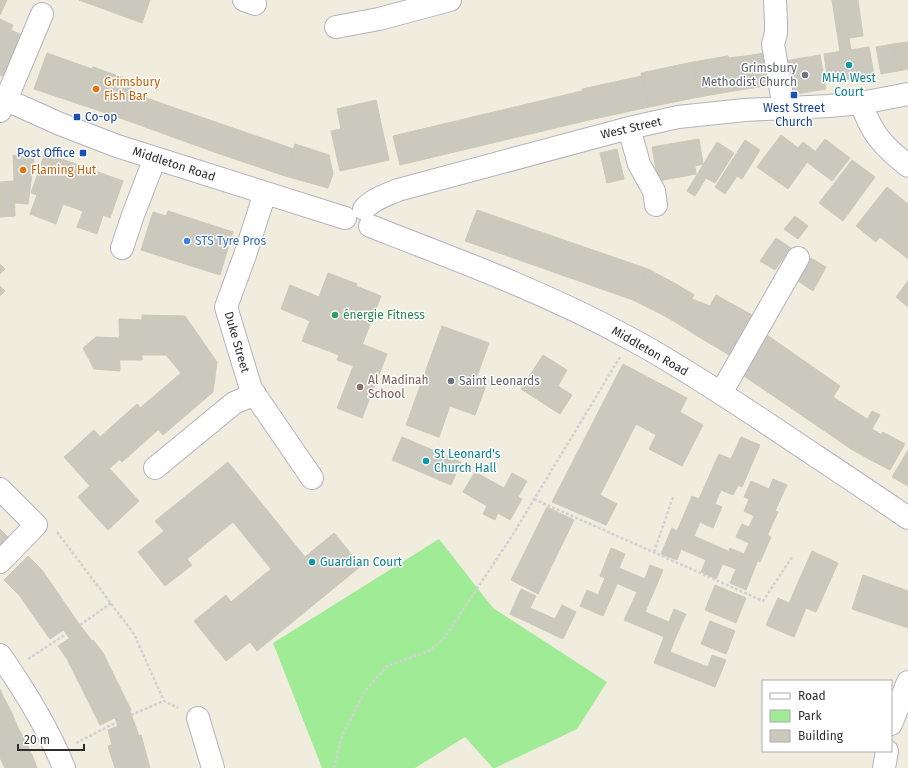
<svg xmlns="http://www.w3.org/2000/svg" width="908" height="768" font-family="'Fira Sans',sans-serif">
	<style>
		.green { fill: #a0eb95 }
		.building { fill: #cbc8bd; stroke: #ccc9b7 }
		.lines { fill: none; stroke-linecap: round; stroke-linejoin: round }
		.minor-casing { stroke: #b2b2c2; stroke-width: 24 }
		.path { stroke: #d1d1d1; stroke-width: 2.5; stroke-dasharray: 3 2; stroke-linecap: butt }
		.minor { stroke: #fff; stroke-width: 22 }
		.culture-dot { fill: #0f9aa8; stroke: #fff; stroke-width: 1.5 }
		.worship-dot { fill: #6b7280; stroke: #fff; stroke-width: 1.5 }
		.food-dot { fill: #e8710a; stroke: #fff; stroke-width: 1.5 }
		.transit-dot { fill: #1a4fb4; stroke: #fff; stroke-width: 1.5 }
		.shop-dot { fill: #3f7fe0; stroke: #fff; stroke-width: 1.5 }
		.leisure-dot { fill: #2e9e5b; stroke: #fff; stroke-width: 1.5 }
		.education-dot { fill: #8d6e63; stroke: #fff; stroke-width: 1.5 }
		.labels { text-anchor: middle; dominant-baseline: central; stroke-width: 3; stroke-linejoin: round; paint-order: stroke }
		.worship-label { font-size: 12px; fill: #5b616d; stroke: #fff; text-anchor: end }
		.culture-label { font-size: 12px; fill: #0d838f; stroke: #fff; text-anchor: start }
		.food-label { font-size: 12px; fill: #c56008; stroke: #fff; text-anchor: start }
		.transit-label { font-size: 12px; fill: #164399; stroke: #fff }
		.street-label { font-size: 12px; fill: #2d2d2d; stroke: #fff }
		.shop-label { font-size: 12px; fill: #366cbe; stroke: #fff; text-anchor: start }
		.leisure-label { font-size: 12px; fill: #27864d; stroke: #fff; text-anchor: start }
		.education-label { font-size: 12px; fill: #785e54; stroke: #fff; text-anchor: start }
	</style>
	<rect width="100%" height="100%" fill="#f0ecde"/>
	<!-- green -->
	<path class="green" d="M439,539L493,608L607,682L577,729L495,768H493L465,737L415,768H322L273,643Z"/>
	<!-- building -->
	<path class="building" d="M0,0H7L0,15Z
		M79,0H150L142,23Z
		M832,0H858L863,36L849,38L851,50L840,52Z
		M0,19L13,25L11,30L24,36L20,47L0,38Z
		M0,38L20,47L6,77L0,75Z
		M908,42V69L898,71L893,44Z
		M893,44L898,71L881,74L876,47Z
		M869,47L874,75L828,83L824,54Z
		M47,53L92,69L79,104L34,89Z
		M764,53L769,85L752,88L746,56Z
		M820,55L826,89L790,95L784,61Z
		M728,56L734,91L699,97L693,62Z
		M746,56L752,88L734,91L728,58Z
		M693,62L699,97L649,107L641,73Z
		M93,67L113,74L100,111L79,104Z
		M113,74L133,81L120,118L100,111Z
		M642,76L649,107L589,120L582,89Z
		M582,91L589,120L400,165L393,136Z
		M129,92L227,126L217,153L120,118Z
		M376,100L389,160L340,171L331,131L341,129L337,109Z
		M227,126L294,149L285,176L217,153Z
		M781,135L798,148L803,142L815,151L788,189L757,167Z
		M699,139L703,164L695,166L696,174L658,181L652,147Z
		M825,139L850,158L832,181L807,162Z
		M745,140L760,150L742,179L737,176L725,194L715,187Z
		M717,142L734,153L715,183L706,178L695,196L687,191Z
		M295,144L329,155L333,174L328,188L285,176Z
		M617,149L624,179L607,183L600,153Z
		M45,153L123,181L110,218L103,215L97,234L77,227L83,211L63,204L56,224L30,214L37,195L31,193Z
		M13,155L34,159L28,204L15,203Z
		M852,160L875,177L843,221L819,203Z
		M14,181L15,216L0,217V182Z
		M887,187L908,204V259L880,237L876,242L856,226Z
		M477,210L648,269L633,300L465,241Z
		M168,211L233,232L220,275L141,250L153,212L166,216Z
		M795,216L808,226L798,239L784,229Z
		M776,238L791,248L775,270L760,261Z
		M811,258L826,267L813,291L798,281Z
		M0,264L5,269L0,274Z
		M648,269L678,285L661,314L633,300Z
		M328,273L357,284L356,286L381,296L354,366L337,360L339,355L302,341L310,321L281,309L290,285L319,297Z
		M908,281V307L896,297Z
		M678,285L694,295L677,323L661,314Z
		M0,286L5,291L0,296Z
		M716,295L752,315L731,356L694,334Z
		M692,299L710,306L694,334L677,323Z
		M142,315L185,316L217,362L213,392L163,435L140,408L181,373L166,355H142Z
		M119,319L142,320V360H120Z
		M442,326L489,343L476,379L487,383L475,415L450,406L439,437L406,425Z
		M767,335L840,386L816,425L744,376Z
		M96,337L119,338L120,371L94,369L83,348Z
		M362,344L387,354L362,418L337,408Z
		M543,355L567,370L558,386L572,395L560,414L521,389Z
		M623,364L687,398L680,412L703,425L682,466L649,449L656,435L636,424L600,495L617,504L606,525L552,502Z
		M833,397L867,419L851,449L816,425Z
		M137,404L159,429L122,462L100,437Z
		M872,411L880,415L872,429L882,435L869,459L851,449Z
		M94,430L120,459L90,486L64,457Z
		M883,432L905,444L890,470L869,459Z
		M402,437L461,462L451,485L392,460Z
		M741,437L760,445L742,487L738,485L733,495L721,490L715,504L722,507L713,528L700,522L694,536L728,551L716,579L701,572L706,560L681,549L677,560L661,554L672,528L677,531L692,496L699,499L719,454L731,459Z
		M908,450V486L892,477Z
		M228,462L305,557L334,533L361,566L257,651L250,642L226,661L194,621L226,595L231,602L271,569L233,522L187,559L192,565L165,586L138,552L164,531L155,521Z
		M109,468L139,501L108,530L78,497Z
		M475,472L504,488L512,473L527,481L518,497L522,499L510,520L498,513L495,520L483,514L487,506L463,492Z
		M773,479L787,485L775,511L744,497L751,481L769,489Z
		M749,499L778,512L767,536L749,527L754,516L744,511Z
		M547,507L574,520L538,594L511,580Z
		M742,524L771,537L760,562L744,554L749,543L736,537Z
		M0,529L14,543L0,557Z
		M611,548L625,554L619,568L645,579L650,565L663,570L651,598L600,576Z
		M730,548L758,560L746,590L730,583L736,569L723,564Z
		M812,551L838,563L816,612L806,608L794,637L766,625L778,598L789,603Z
		M28,556L42,570L77,621L50,639L19,595L4,580Z
		M863,575L908,591V628L852,609Z
		M605,578L617,584L603,616L580,606L587,590L598,595Z
		M715,585L746,598L736,623L705,610Z
		M521,589L536,596L530,608L555,619L562,605L576,612L563,639L510,614Z
		M637,592L651,598L645,612L669,622L674,609L686,614L674,641L624,620Z
		M77,621L83,629L69,638L63,629Z
		M710,621L735,631L726,654L701,644Z
		M83,629L92,641L67,659L58,646Z
		M664,637L674,641L670,652L708,667L712,655L726,660L715,687L654,663Z
		M93,640L103,653L131,710L100,725L67,659Z
		M0,689L4,698L0,700Z
		M4,698L12,713L0,719V700Z
		M130,711L139,736L112,745L108,730L118,726L115,718Z
		M12,713L18,728L0,737V719Z
		M18,728L26,742L0,755V737Z
		M141,735L150,768H115L108,746Z
		M26,742L33,757L10,768H5L0,758V755Z
		M33,757L37,768H10Z"/>
	<g class="lines">
		<!-- minor casing -->
		<g class="minor-casing">
			<path id="minor" d="M244,0L255,4
				M775,0L776,23V33L773,44L784,108
				M336,27L379,19L450,0
				M0,97L60,124L117,146L345,218
				M861,103C872,134 882,145 908,166
				M0,111L6,100L42,14
				M629,128L639,164L654,191L656,205
				M265,193L245,255L226,307L251,389L312,478
				M364,209C373,199 386,195 398,190L629,128L678,117L745,110L829,106L861,103L908,94
				M370,226C458,260 547,293 631,339C676,363 719,392 762,420C811,453 860,485 908,518
				M122,248L133,215L155,158
				M721,393L798,258
				M155,468L234,403L255,394
				M0,489L36,525L0,562
				M0,655C23,688 49,730 64,768
				M198,718L213,768
				M891,724L908,682
				M884,768L887,751"/>
		</g>
		<!-- path -->
		<path class="path" d="M534,499L763,601L792,557
			M57,532L134,634L164,701
			M654,552L673,497
			M80,625L111,603
			M28,659L66,634
			M131,715L164,701L178,708
			M76,743L117,722
			M334,768L341,738L365,691L387,666L429,651L445,637L512,536L620,357"/>
		<!-- minor -->
		<use href="#minor" class="minor"/>
	</g>
	<!-- markers -->
	<g class="culture-dot">
		<circle cx="849" cy="65" r="4"/>
		<circle cx="426" cy="461" r="4"/>
		<circle cx="312" cy="562" r="4"/>
	</g>
	<g class="worship-dot">
		<circle cx="805" cy="75" r="4"/>
		<circle cx="451" cy="381" r="4"/>
	</g>
	<g class="food-dot">
		<circle cx="96" cy="89" r="4"/>
		<circle cx="23" cy="170" r="4"/>
	</g>
	<g class="transit-dot">
		<rect x="790" y="91" width="8" height="8" rx="2"/>
		<rect x="73" y="113" width="8" height="8" rx="2"/>
		<rect x="79" y="149" width="8" height="8" rx="2"/>
	</g>
	<circle class="shop-dot" cx="187" cy="241" r="4"/>
	<circle class="leisure-dot" cx="335" cy="315" r="4"/>
	<circle class="education-dot" cx="360" cy="387" r="4"/>
	<g class="labels">
		<!-- worship labels -->
		<g class="worship-label">
			<text x="797" y="68">Grimsbury<tspan x="797" dy="14">Methodist Church</tspan></text>
			<text x="459" y="381" text-anchor="start">Saint Leonards</text>
		</g>
		<!-- culture labels -->
		<g class="culture-label">
			<text x="849" y="78" text-anchor="middle">MHA West<tspan x="849" dy="14">Court</tspan></text>
			<text x="434" y="454">St Leonard's<tspan x="434" dy="14">Church Hall</tspan></text>
			<text x="320" y="562">Guardian Court</text>
		</g>
		<!-- food labels -->
		<g class="food-label">
			<text x="104" y="82">Grimsbury<tspan x="104" dy="14">Fish Bar</tspan></text>
			<text x="31" y="170">Flaming Hut</text>
		</g>
		<!-- transit labels -->
		<g class="transit-label">
			<text x="794" y="108">West Street<tspan x="794" dy="14">Church</tspan></text>
			<text x="85" y="117" text-anchor="start">Co-op</text>
			<text x="75" y="153" text-anchor="end">Post Office</text>
		</g>
		<!-- street labels -->
		<g class="street-label">
			<text transform="translate(631 128) rotate(-13)">West Street</text>
			<text transform="translate(174 164) rotate(18)">Middleton Road</text>
			<text transform="translate(237 342) rotate(74)">Duke Street</text>
			<text transform="translate(650 351) rotate(30)">Middleton Road</text>
		</g>
		<!-- shop labels -->
		<g class="shop-label">
			<text x="195" y="241">STS Tyre Pros</text>
		</g>
		<!-- leisure labels -->
		<g class="leisure-label">
			<text x="343" y="315">énergie Fitness</text>
		</g>
		<!-- education labels -->
		<g class="education-label">
			<text x="368" y="380">Al Madinah<tspan x="368" dy="14">School</tspan></text>
		</g>
	</g>
	<!-- legend -->
	<rect x="762" y="680" width="130" height="72" fill="#ffffff" stroke="#ababab"/>
	<rect x="770" y="693" width="20" height="6" fill="#ffffff" stroke="#ababab"/>
	<text x="798" y="700" font-size="12" fill="#2d2d2d">Road</text>
	<rect x="770" y="710" width="20" height="12" fill="#a0eb95" stroke="#ababab"/>
	<text x="798" y="720" font-size="12" fill="#2d2d2d">Park</text>
	<rect x="770" y="730" width="20" height="12" fill="#cbc8bd" stroke="#ababab"/>
	<text x="798" y="740" font-size="12" fill="#2d2d2d">Building</text>
	<!-- scale -->
	<path d="M18 744v6h66v-6" fill="none" stroke="#2d2d2d" stroke-width="2"/>
	<text x="24" y="744" font-size="12" fill="#2d2d2d" stroke="#ffffff" stroke-width="3" paint-order="stroke">20 m</text>
</svg>
